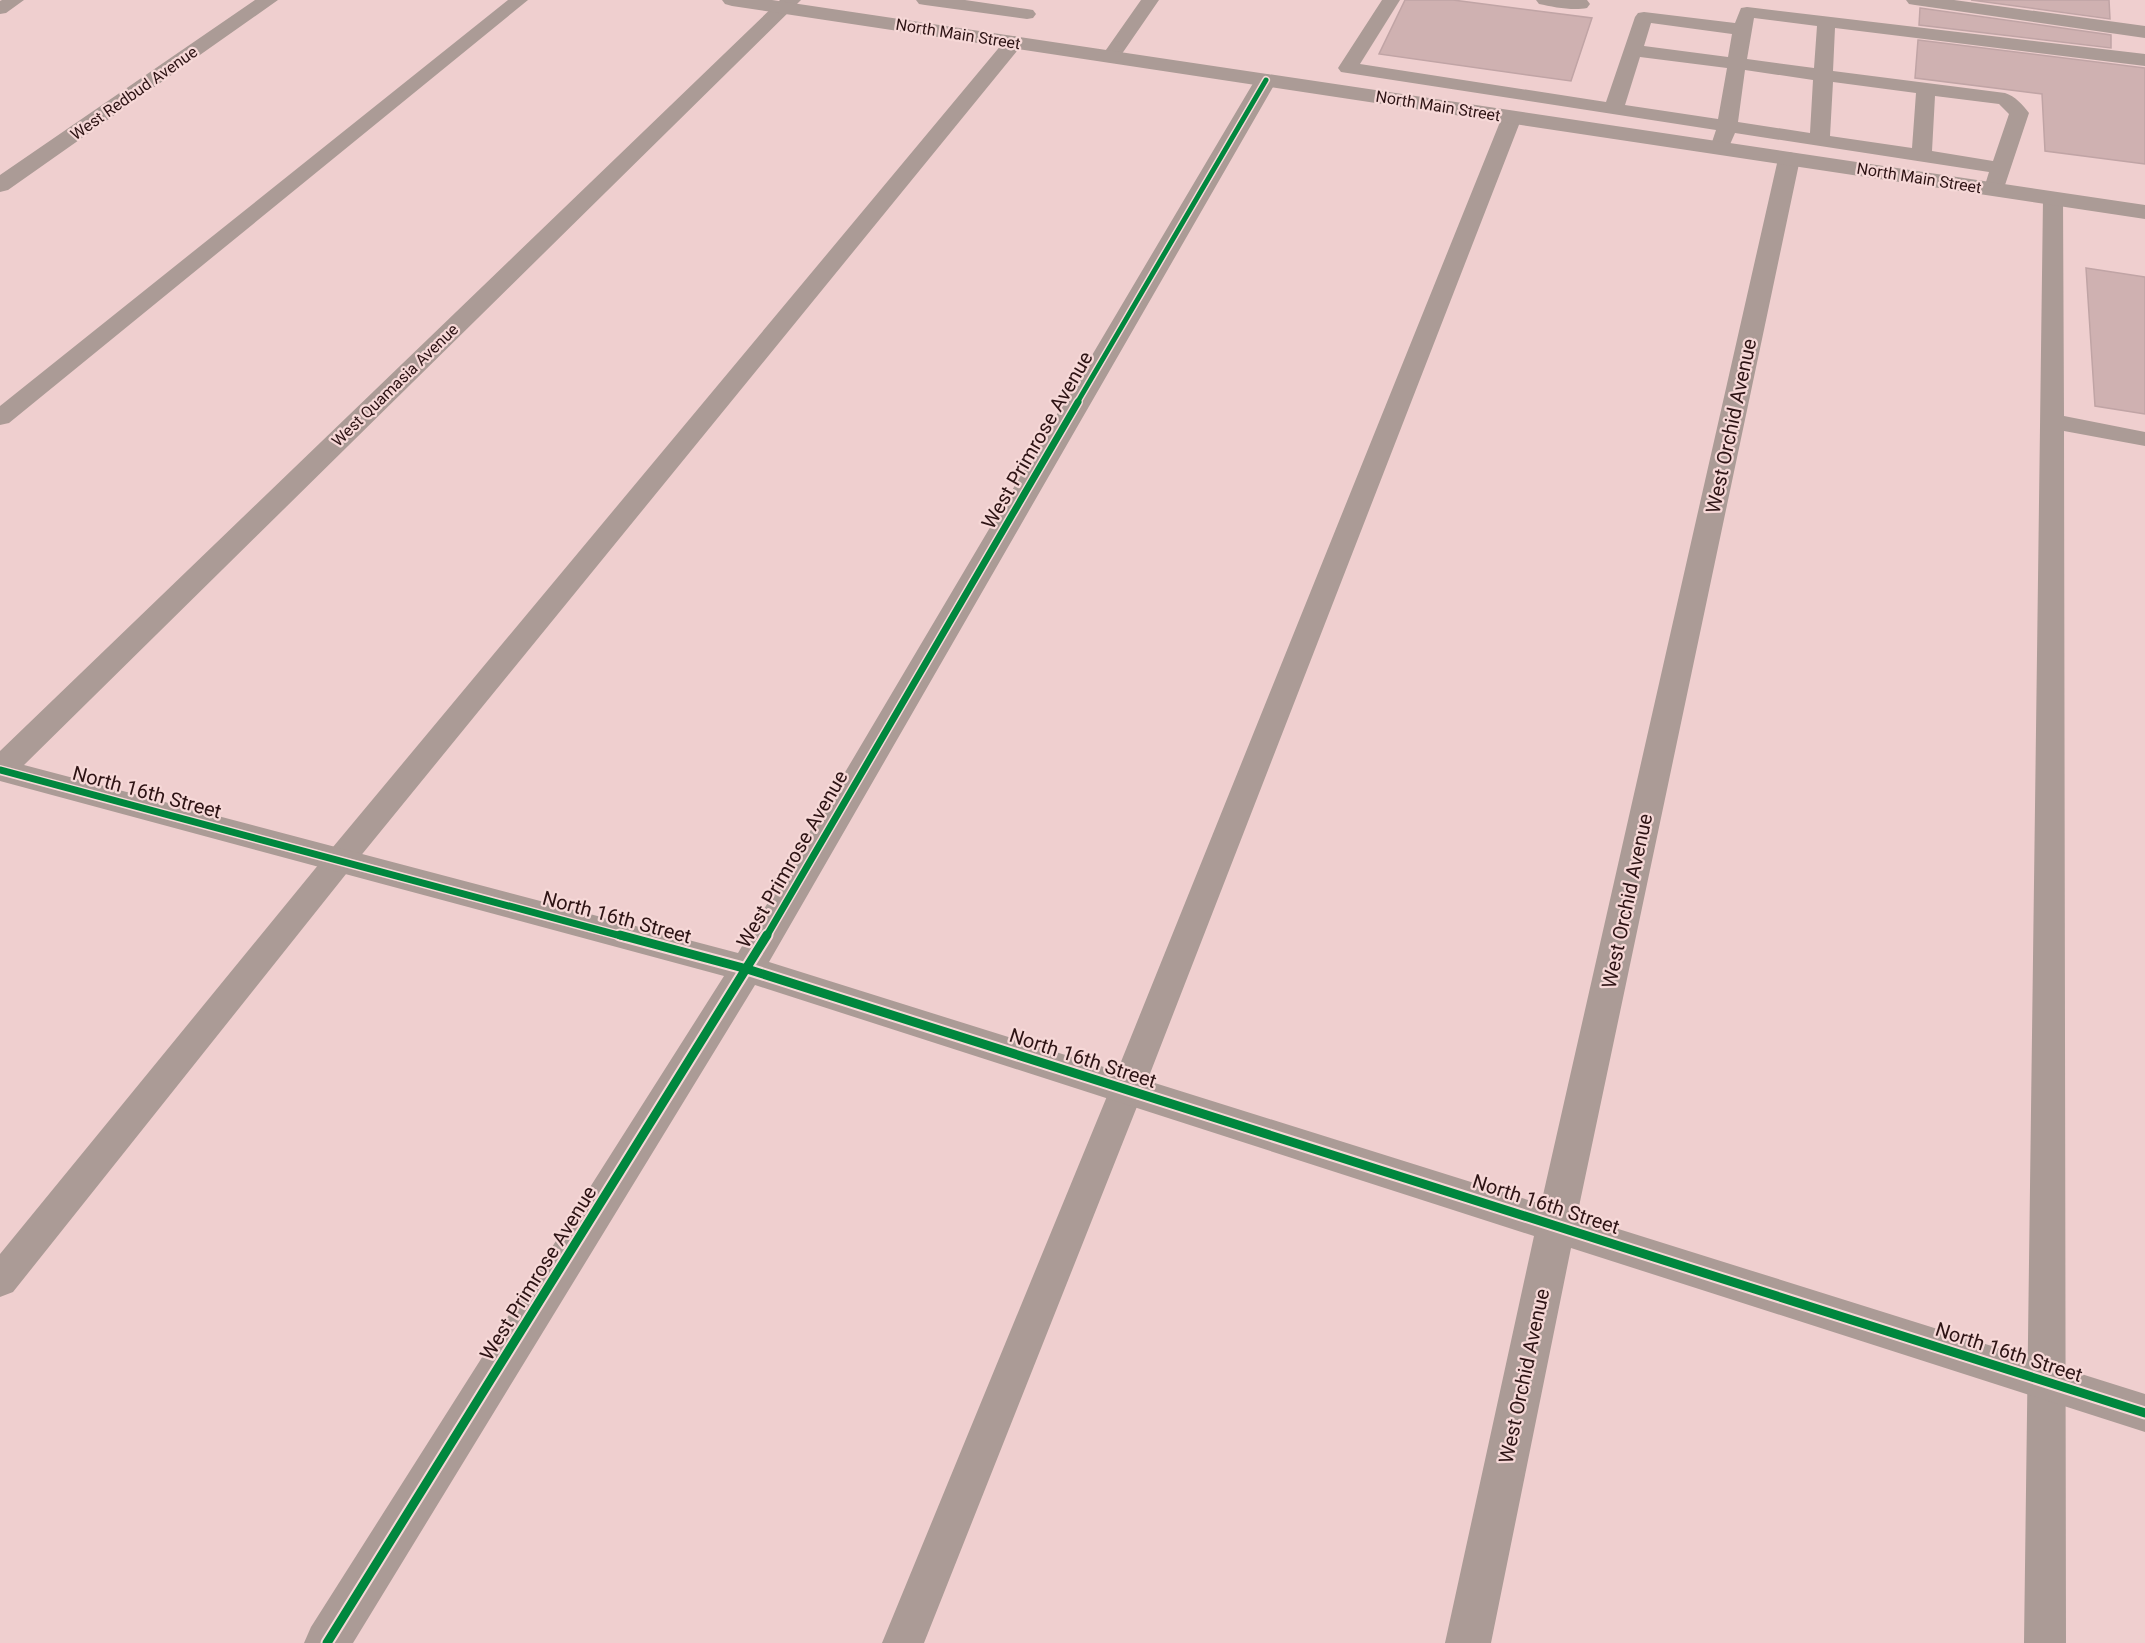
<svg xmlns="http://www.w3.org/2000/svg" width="2145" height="1643" font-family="Roboto,sans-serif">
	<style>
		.building { fill: #cfb1b1; stroke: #c0a4a5; stroke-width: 1.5 }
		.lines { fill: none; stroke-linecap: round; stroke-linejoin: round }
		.service { fill: #ab9b96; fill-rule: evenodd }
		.minor { fill: #ab9b96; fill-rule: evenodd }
		.tertiary { fill: #ab9b96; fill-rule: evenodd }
		.cycleway-far2-casing { stroke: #f6d8d7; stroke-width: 8 }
		.cycleway-far1-casing { stroke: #f6d8d7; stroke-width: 10 }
		.cycleway-casing { stroke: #f6d8d7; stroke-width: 13 }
		.cycleway-far2 { stroke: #00873e; stroke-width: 5 }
		.cycleway-far1 { stroke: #00873e; stroke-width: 7 }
		.cycleway { stroke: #00873e; stroke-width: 9 }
		.labels { text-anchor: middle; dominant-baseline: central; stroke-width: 4.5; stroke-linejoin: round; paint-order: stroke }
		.far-street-label { font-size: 16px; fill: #2d1314; stroke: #f6d8d7 }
		.street-label { font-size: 20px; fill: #2d1314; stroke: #f6d8d7 }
	</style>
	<rect width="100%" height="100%" fill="#efcfcf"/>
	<!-- building -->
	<path class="building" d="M1405,0H1453L1592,18L1571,81L1379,54Z
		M1971,0H2109L2110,19Z
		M1920,8L2111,35V48L1919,25Z
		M1918,40L2145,68V164L2045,151L2042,94L1915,78Z
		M2086,268L2145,277V414L2095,406Z"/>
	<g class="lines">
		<!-- service -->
		<path class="service" d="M2,0H24L6,13L0,14V1Z
			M508,0H528L9,423L0,425V406Z
			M916,0H965L1027,9L1033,10L1036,14L1033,18L1027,19L925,5L919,4Z
			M1141,0H1159L1117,61H1103L1101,57Z
			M1382,0H1400L1360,64L1606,102L1635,17L1638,13L1644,12L1735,23L1741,8L1747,7L2145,54V66L1835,28L1833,71L2005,93C2015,96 2023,105 2029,113L2005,185L2002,189L1995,191L1988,189L1985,185L1989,172L1735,133L1728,149H1714L1711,145L1716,130L1341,72L1338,68ZM1754,18L1817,26L1814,68L1747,59ZM1651,23L1732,34L1728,57L1644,46ZM1640,57L1727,68L1718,119L1625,105ZM1745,70L1813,80L1810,133L1738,122ZM1833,82L1916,93L1912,148L1830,136ZM1935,96L1999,104L2009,114L1993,161L1932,151Z
			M1536,0H1587L1590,4L1587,8C1573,11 1553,7 1539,4Z
			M1906,0H1954L2145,26V38L1915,5L1909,4Z
			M1014,36L1021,38L1023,42L1021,46L350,869L13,1292L0,1297V1254L328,853L1007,38Z
			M1512,111L1519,113L1522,117L1144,1089L924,1643H882L1110,1089L1502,117L1505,113Z
			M2053,193L2060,195L2063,199L2064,416L2145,432V446L2064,431L2066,1643H2024L2043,199L2046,195Z"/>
		<!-- minor -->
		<path class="minor" d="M255,0H278L8,190L0,192V175Z
			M780,0H801L24,765L738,953L1255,80L1259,76L1266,74L1273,76L1277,80L769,962L1541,1204L1778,159L1781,154L1789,152L1797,154L1800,159L1577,1216L2145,1394V1432L1571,1248L1491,1643H1445L1534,1236L755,985L353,1643H304L311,1627L724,976L0,781V751Z"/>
		<!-- tertiary -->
		<path class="tertiary" d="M722,0H772L2145,205V219L732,6L725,4Z"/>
		<!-- cycleway-far2 casing -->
		<g class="cycleway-far2-casing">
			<path id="cycleway-far2" d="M1077,403L1266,80"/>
		</g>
		<!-- cycleway-far1 casing -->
		<g class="cycleway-far1-casing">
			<path id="cycleway-far1" d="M0,770L625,937
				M766,937L1078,402"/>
		</g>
		<!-- cycleway casing -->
		<g class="cycleway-casing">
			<path id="cycleway" d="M620,935L747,969L2145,1413
				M327,1643L767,935"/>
		</g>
		<!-- cycleway-far2 -->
		<use href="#cycleway-far2" class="cycleway-far2"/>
		<!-- cycleway-far1 -->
		<use href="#cycleway-far1" class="cycleway-far1"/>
		<!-- cycleway -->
		<use href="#cycleway" class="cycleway"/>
	</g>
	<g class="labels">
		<!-- far-street labels -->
		<g class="far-street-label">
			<text transform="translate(958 34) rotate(9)">North Main Street</text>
			<text transform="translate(134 93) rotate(-35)">West Redbud Avenue</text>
			<text transform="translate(1438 106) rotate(9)">North Main Street</text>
			<text transform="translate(1919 178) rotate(9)">North Main Street</text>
			<text transform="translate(395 385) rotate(-44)">West Quamasia Avenue</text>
		</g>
		<!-- street labels -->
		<g class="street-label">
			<text transform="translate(1731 426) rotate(-78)">West Orchid Avenue</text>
			<text transform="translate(1037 440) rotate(-60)">West Primrose Avenue</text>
			<text transform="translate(147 792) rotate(15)">North 16th Street</text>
			<text transform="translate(792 859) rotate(-60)">West Primrose Avenue</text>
			<text transform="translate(1627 901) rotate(-78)">West Orchid Avenue</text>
			<text transform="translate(617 917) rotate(15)">North 16th Street</text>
			<text transform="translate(1083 1058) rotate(18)">North 16th Street</text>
			<text transform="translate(1546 1204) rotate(18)">North 16th Street</text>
			<text transform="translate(538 1273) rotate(-58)">West Primrose Avenue</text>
			<text transform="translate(2009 1352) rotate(18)">North 16th Street</text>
			<text transform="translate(1524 1376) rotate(-78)">West Orchid Avenue</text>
		</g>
	</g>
</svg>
